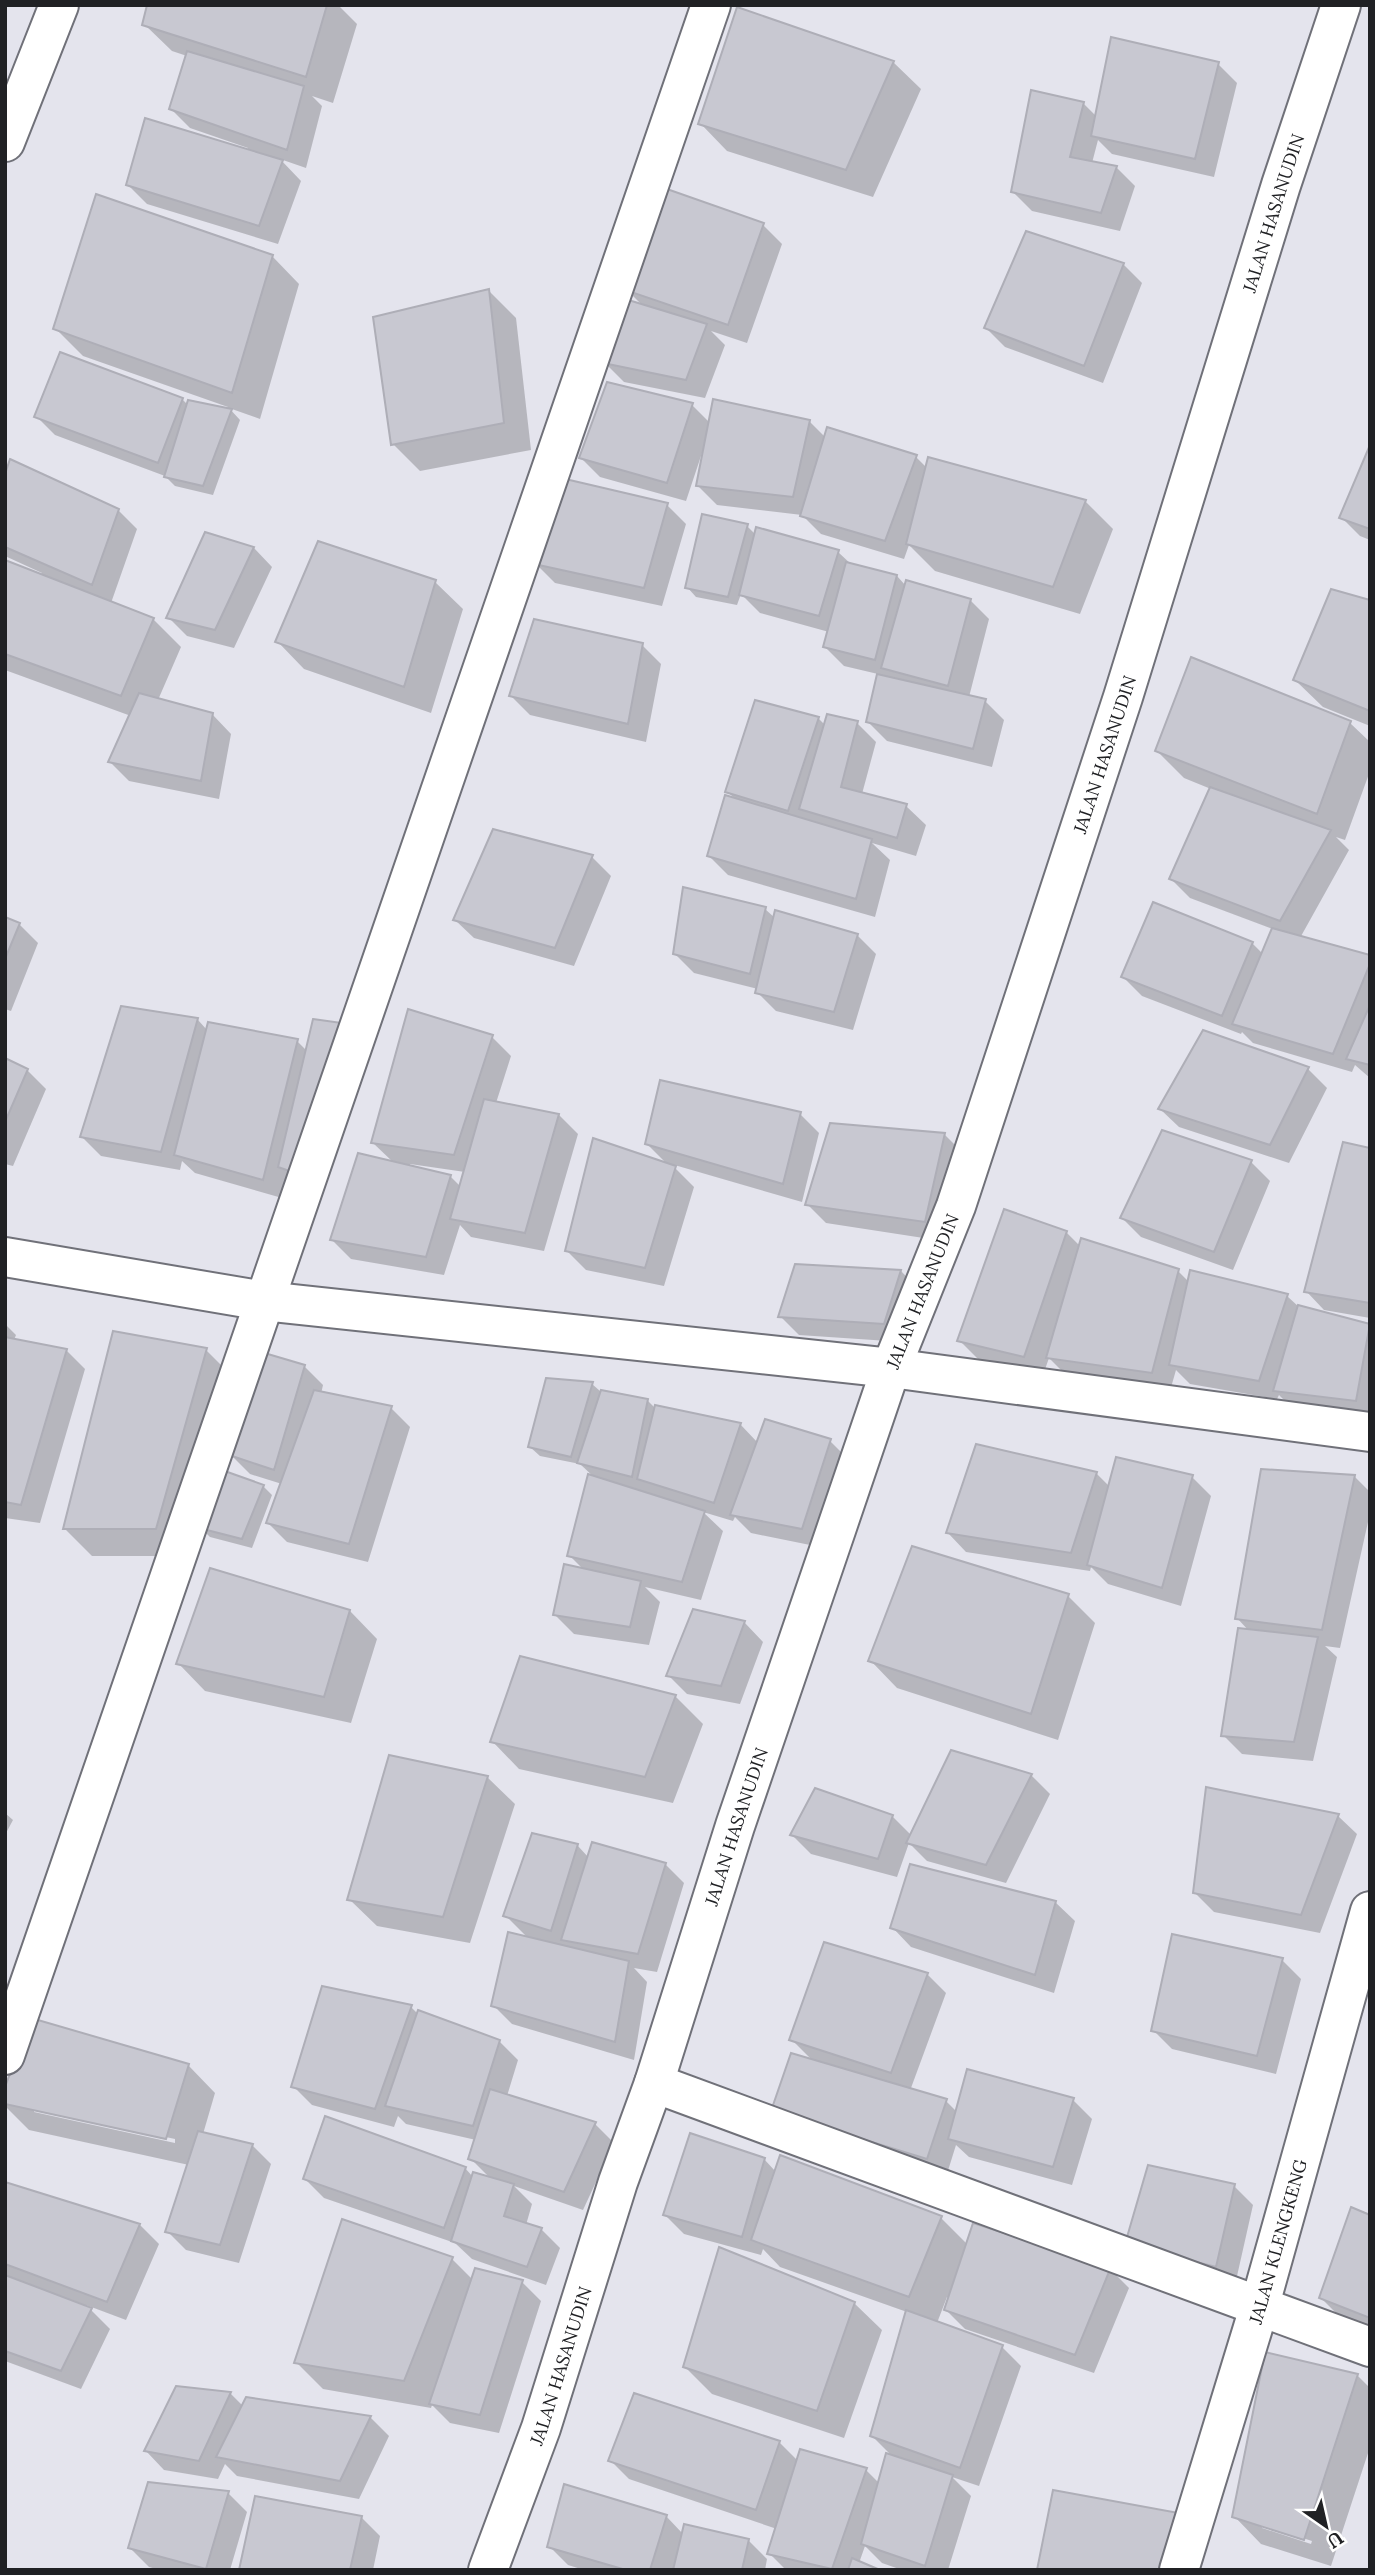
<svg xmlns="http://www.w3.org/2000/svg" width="1375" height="2575" font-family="Lora,serif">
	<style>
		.shadow { fill: #0003; fill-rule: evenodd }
		.building { fill: #c8c8d1; stroke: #aeaeb7; stroke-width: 2 }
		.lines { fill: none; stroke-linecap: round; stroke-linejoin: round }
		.street-casing { stroke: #707179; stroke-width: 42 }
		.secondary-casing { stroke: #707179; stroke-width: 42 }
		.street { stroke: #fff; stroke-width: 38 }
		.secondary { stroke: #fff; stroke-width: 38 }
		.labels { text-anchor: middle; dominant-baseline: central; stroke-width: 5; stroke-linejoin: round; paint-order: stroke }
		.street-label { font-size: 18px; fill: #202124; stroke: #fff }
	</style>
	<rect width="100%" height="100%" fill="#e4e4ed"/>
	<!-- shadow -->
	<path class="shadow" d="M148,5H338L357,24L333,103L312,96L322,106L306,168L280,159L301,181L278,244L147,204L128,185L247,151L248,148L190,128L171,109L187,56L172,51L144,24Z
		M893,62L921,89L873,197L727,151L700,123Z
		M1218,64L1237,83L1214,177L1112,154L1098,140L1092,163L1116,167L1135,186L1120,231L1032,211L1013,192L1083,103L1097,117Z
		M763,225L782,244L747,343L711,331L725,345L705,398L624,382L605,363L644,307L627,290Z
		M272,256L299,284L260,419L229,408L240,420L213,495L175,486L165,476L55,435L36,416L182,399L188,405L227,410L228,407L83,356L55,328Z
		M1123,264L1142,283L1103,383L1005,347L986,328Z
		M489,291L516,318L531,450L420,471L393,444Z
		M692,405L710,423L809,421L826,438L916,457L927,468L1085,501L1113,529L1080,614L935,571L909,545L904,559L821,534L802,515L717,505L698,486L704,453H702L686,501L600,477L581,458Z
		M1370,450V540L1360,536L1341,517Z
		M5,479L118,510L137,529L111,603L153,619L181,647L158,700L212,714L231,734L219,799L129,781L110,762L131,716L5,670V562L41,576L42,573L5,556Z
		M667,505L686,524L662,606L555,583L536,564Z
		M747,526L756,535L838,552L852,565L897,576L906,586L970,600L989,619L969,697L985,701L1004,720L992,767L887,741L868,722L878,674L844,666L825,647L829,632L760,613L741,594L737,605L696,597L687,587Z
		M206,534L254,548L272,567L234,648L187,636L168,617Z
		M435,582L463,609L431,713L304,669L277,641Z
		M1370,602V726L1323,707L1295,680Z
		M642,645L661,664L646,742L530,715L511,696Z
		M818,718L826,726L857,723L876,742L862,794L906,806L926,825L916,856L872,843L890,860L875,917L728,875L709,856L736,800L727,791Z
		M1350,723L1370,742V771L1345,840L1336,837L1349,850L1300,938L1370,956V1078L1355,1065L1352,1072L1253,1043L1242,1032L1241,1034L1142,996L1123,977L1252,943L1263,954L1273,929L1190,898L1171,879L1211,789L1184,778L1157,751Z
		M592,857L611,876L574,966L474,938L455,920Z
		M765,909L775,918L857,935L876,954L853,1030L776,1011L757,992L758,989L694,973L675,954Z
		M5,918L19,924L38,943L11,1011L5,1009Z
		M122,1008L198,1020L207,1030L297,1041L307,1051L299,1186L288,1175L282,1198L195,1173L182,1161L180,1170L101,1156L82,1137Z
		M1204,1032L1308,1069L1327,1088L1289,1163L1179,1127L1160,1109Z
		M492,1037L511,1056L496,1103L559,1115L578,1134L544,1251L471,1237L460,1225L444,1275L351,1259L332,1240L394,1163L373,1143ZM410,1164L465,1172L461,1187L450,1176L410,1167Z
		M5,1060L27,1070L46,1089L13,1166L5,1164Z
		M800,1114L819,1133L802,1202L671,1164L694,1187L664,1286L586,1270L567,1251L669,1166L647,1144Z
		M1163,1132L1251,1162L1270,1181L1233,1270L1141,1237L1122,1218Z
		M944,1134L963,1153L943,1241L826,1223L807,1204Z
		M1370,1150V1318L1324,1310L1306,1291Z
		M1066,1232L1080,1246L1178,1271L1189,1282L1287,1296L1299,1307L1370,1325V1418L1294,1410L1279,1395L1277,1399L1190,1384L1176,1370L1170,1391L1067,1376L1049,1358L1043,1375L978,1359L959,1340Z
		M901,1271L919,1290L903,1342L799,1335L780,1316Z
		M5,1324L16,1335L14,1340L66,1350L85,1369L40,1523L5,1518Z
		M206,1350L233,1377L183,1556H92L65,1529Z
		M304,1366L323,1385L321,1394L391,1408L410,1427L368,1562L287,1542L268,1523L282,1484L250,1474L231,1455Z
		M547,1380L592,1384L600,1391L647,1400L655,1408L740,1424L758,1443L830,1441L849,1460L820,1547L751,1533L735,1517L733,1521L703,1512L723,1531L701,1600L645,1587L660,1602L649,1645L574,1634L555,1615L584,1570L569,1555L595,1478L580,1464L540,1456L530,1447Z
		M977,1447L1097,1474L1110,1487L1192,1477L1211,1496L1181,1606L1108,1584L1091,1567L1090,1571L966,1552L948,1533Z
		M1355,1477L1370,1492V1513L1340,1648L1325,1646L1337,1657L1313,1761L1242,1754L1223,1735L1249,1631L1237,1618Z
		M263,1486L272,1495L252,1548L210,1537L201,1528Z
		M1068,1596L1095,1623L1058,1740L897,1688L870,1660Z
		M350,1611L377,1639L351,1723L205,1691L178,1663Z
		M694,1612L745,1623L763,1642L740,1704L687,1694L668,1675Z
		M675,1696L703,1724L673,1803L519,1769L492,1741Z
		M1031,1775L1050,1794L1006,1883L927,1861L909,1843L897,1877L811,1854L792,1835L892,1816L912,1836Z
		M487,1777L515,1804L470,1943L377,1926L349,1899Z
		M5,1813L13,1820L5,1835Z
		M1338,1816L1357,1834L1320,1933L1214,1912L1195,1893Z
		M533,1836L578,1846L589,1858L665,1864L684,1883L657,1972L634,1968L647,1982L634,2060L512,2024L493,2005L529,1939L505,1915Z
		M1055,1902L1075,1921L1054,1993L911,1947L892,1927Z
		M1282,1960L1301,1979L1276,2074L1172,2049L1153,2030Z
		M927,1974L946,1993L911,2088L946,2101L957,2112L1073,2100L1092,2119L1072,2185L969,2157L956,2145L946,2177L792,2129L813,2061L791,2039Z
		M411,2007L418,2014L499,2041L518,2060L507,2096L595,2124L614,2143L583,2210L514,2186L532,2204L526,2225L541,2229L560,2248L546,2285L472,2259L455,2243L324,2198L305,2179L465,2168L473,2177L491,2179L470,2158L476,2140L406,2124L398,2116L394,2127L312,2105L293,2086Z
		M188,2065L215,2093L203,2134L252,2145L271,2164L239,2263L186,2250L167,2231L189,2165L29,2130L5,2106V2092ZM34,2109L175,2139V2143L34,2112Z
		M764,2159L776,2172L941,2218L968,2245L1110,2269L1129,2288L1094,2373L965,2329L946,2310L950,2298L947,2297L937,2323L1002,2347L1021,2366L979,2486L952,2477L971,2496L948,2570H902L882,2563L865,2546L859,2563L876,2570H786L769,2553L777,2529L629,2479L610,2460L779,2442L798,2461L866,2470L879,2483L894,2458L872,2436L907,2312L780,2267L763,2249L761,2255L684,2234L665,2215Z
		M5,2184L140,2225L159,2244L126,2320L86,2305L110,2329L81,2389L5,2361Z
		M1234,2186L1253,2205L1235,2285L1146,2262Z
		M1370,2216V2328L1340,2317L1321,2298Z
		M452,2259L473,2280L522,2282L541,2301L499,2433L450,2423L432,2405L431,2408L323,2389L296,2362Z
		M854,2303L882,2330L844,2438L712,2394L685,2367Z
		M1357,2375L1370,2388V2447L1331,2566L1261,2544L1234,2516ZM1262,2525L1312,2541L1311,2544L1262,2528Z
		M177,2388L231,2394L243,2406L370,2417L389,2436L359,2499L237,2476L225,2464L218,2479L164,2470L146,2451Z
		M228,2493L247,2512L230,2570H160L149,2567L130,2548Z
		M666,2516L683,2534L748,2540L767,2559L765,2570H584L568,2565L549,2546Z
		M361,2517L380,2536L373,2570H241Z"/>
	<!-- building -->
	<path class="building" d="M147,5H327L306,77L142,25Z
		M737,7L894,61L846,170L698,124Z
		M1111,37L1219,62L1195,159L1091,136Z
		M187,51L304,86L287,150L169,109Z
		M1031,90L1084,102L1070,157L1117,166L1101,213L1011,192Z
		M145,118L283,160L259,226L126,185Z
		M664,188L764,223L728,325L625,290Z
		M96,194L273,255L232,393L53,329Z
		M1026,231L1124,263L1084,366L984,328Z
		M489,289L504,423L391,445L373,317Z
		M625,299L707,324L686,380L603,363Z
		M60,352L183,398L158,463L34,417Z
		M607,382L693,403L667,483L579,458Z
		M713,399L810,420L793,497L696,486Z
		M188,400L232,409L203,486L164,477Z
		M827,427L917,455L885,541L800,516Z
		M1370,445V529L1339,518Z
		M928,457L1086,500L1053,587L906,544Z
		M10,459L119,509L92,585L5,547V474Z
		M561,478L668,503L644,588L534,564Z
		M702,514L748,524L728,597L685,588Z
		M756,527L839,550L819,616L739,595Z
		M205,532L254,547L215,630L166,618Z
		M318,541L436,580L404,687L275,642Z
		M5,560L154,618L121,696L5,654Z
		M846,562L897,575L875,660L823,647Z
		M906,580L971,599L948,686L881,668Z
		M1331,589L1370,600V711L1293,680Z
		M534,619L643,643L628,724L509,696Z
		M1191,657L1351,721L1317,814L1155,751Z
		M877,674L986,699L973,749L866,722Z
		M139,693L213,713L201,781L108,762Z
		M755,700L819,717L788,811L725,792Z
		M827,714L858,721L841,787L907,804L897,838L799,809Z
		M1210,787L1331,830L1280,921L1169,879Z
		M725,795L872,839L856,899L707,856Z
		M493,829L593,855L555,948L453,920Z
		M683,887L766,907L750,974L673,954Z
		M1153,902L1253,942L1222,1016L1121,977Z
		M775,910L858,934L834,1012L755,993Z
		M5,917L20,923L5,959Z
		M1272,928L1370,955V964L1333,1054L1232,1024Z
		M1370,1005V1065L1346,1059Z
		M121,1006L198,1018L161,1152L80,1137Z
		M408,1009L493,1035L454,1155L371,1143Z
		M313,1019L349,1024L298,1174L278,1167Z
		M208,1022L298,1039L263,1180L174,1155Z
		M1203,1030L1309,1067L1270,1145L1158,1109Z
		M5,1058L28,1069L5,1122Z
		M660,1080L801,1112L783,1184L645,1144Z
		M484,1099L559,1114L525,1233L450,1219Z
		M830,1123L945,1133L925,1222L805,1205Z
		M1162,1130L1252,1160L1214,1252L1120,1218Z
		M593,1138L676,1166L645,1268L565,1251Z
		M1343,1142L1370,1148V1303L1304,1292Z
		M358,1153L451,1175L426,1257L330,1240Z
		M1004,1209L1067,1231L1024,1357L957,1341Z
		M1081,1238L1179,1269L1152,1373L1046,1358Z
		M795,1264L901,1270L884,1324L778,1317Z
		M1190,1270L1288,1294L1259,1381L1169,1365Z
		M1298,1305L1370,1324L1356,1401L1273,1391Z
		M113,1331L207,1348L156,1529H63Z
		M5,1337L67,1349L21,1505L5,1502Z
		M261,1352L305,1365L274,1470L229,1455Z
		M546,1378L593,1382L571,1457L528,1447Z
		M314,1390L392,1406L349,1544L266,1523Z
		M601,1390L648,1399L632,1477L577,1463Z
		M655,1405L741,1423L714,1503L637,1479Z
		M765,1419L831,1439L802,1529L730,1515Z
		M976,1444L1097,1472L1071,1553L946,1533Z
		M1116,1457L1193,1475L1162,1588L1087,1565Z
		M219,1469L264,1485L242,1539L199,1528Z
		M1261,1469L1355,1475L1322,1630L1235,1619Z
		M588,1474L705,1511L682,1582L567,1556Z
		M912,1546L1069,1594L1031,1714L868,1661Z
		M564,1564L641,1581L630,1627L553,1615Z
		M210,1568L350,1610L324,1697L176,1664Z
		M693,1609L745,1621L721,1686L666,1676Z
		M1238,1628L1318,1637L1294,1742L1221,1736Z
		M520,1656L676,1695L645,1777L490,1742Z
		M951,1750L1032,1774L986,1865L906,1843Z
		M389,1755L488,1776L443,1917L347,1900Z
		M1206,1787L1339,1814L1301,1915L1193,1893Z
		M815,1788L893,1815L878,1859L790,1835Z
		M532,1833L578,1844L551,1931L503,1916Z
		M592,1842L666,1863L638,1954L561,1940Z
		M910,1864L1056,1901L1035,1975L890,1928Z
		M508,1932L629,1961L615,2042L491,2006Z
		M1172,1934L1283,1958L1257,2056L1151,2031Z
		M824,1942L928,1973L891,2073L789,2040Z
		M322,1986L412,2005L375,2109L291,2087Z
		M418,2010L500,2040L473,2126L385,2106Z
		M31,2018L189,2064L166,2139L5,2104V2087Z
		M791,2053L947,2099L927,2159L771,2111Z
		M967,2069L1074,2098L1053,2167L948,2139Z
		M490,2089L596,2122L564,2192L468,2159Z
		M325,2116L466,2167L444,2228L303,2179Z
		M198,2131L253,2144L220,2245L165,2232Z
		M690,2133L765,2158L742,2237L663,2215Z
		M780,2155L942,2216L909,2297L751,2240Z
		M1148,2165L1235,2184L1216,2267L1125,2244Z
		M473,2172L514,2184L504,2216L542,2228L527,2267L451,2241Z
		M5,2182L140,2224L107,2302L5,2264Z
		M1351,2207L1370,2215V2318L1319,2298Z
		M342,2219L453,2257L404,2381L294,2363Z
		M973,2223L1111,2267L1075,2355L944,2310Z
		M719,2247L855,2302L817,2411L683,2367Z
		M475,2268L523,2280L480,2415L429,2404Z
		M5,2275L92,2308L61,2371L5,2351Z
		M906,2310L1003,2345L960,2468L870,2436Z
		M1265,2352L1358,2374L1304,2540L1232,2517Z
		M176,2386L231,2392L199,2461L144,2451Z
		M634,2393L780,2441L756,2510L608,2461Z
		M246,2397L371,2416L340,2481L216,2457Z
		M800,2449L867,2468L832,2569L767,2554Z
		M886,2453L953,2475L925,2566L861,2544Z
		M148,2482L229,2491L206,2569L128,2548Z
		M564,2484L667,2515L650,2570H626L547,2547Z
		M1053,2490L1184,2514L1171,2570H1037Z
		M255,2496L362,2516L350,2570H239Z
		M684,2524L749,2539L742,2570H673Z
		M852,2558L880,2570H848Z"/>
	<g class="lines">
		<!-- street casing -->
		<g class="street-casing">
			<g id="street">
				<path d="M5,142L59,5"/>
				<path d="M5,1257L264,1301L891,1368L1370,1432"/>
				<path d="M5,2055L711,5"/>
				<path d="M654,2083L1370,2347"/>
				<path id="s1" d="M1179,2570L1259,2308L1370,1911"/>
			</g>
		</g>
		<!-- secondary casing -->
		<g class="secondary-casing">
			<g id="secondary">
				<path id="s2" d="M488,2570L541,2428L618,2182L654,2083L735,1826L837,1527L891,1368L956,1206L1123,697L1281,185L1341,5"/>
			</g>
		</g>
		<!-- street -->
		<use href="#street" class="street"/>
		<!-- secondary -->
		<use href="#secondary" class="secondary"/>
	</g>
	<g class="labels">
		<!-- street labels -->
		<g class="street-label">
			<text stroke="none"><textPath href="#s2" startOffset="2485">JALAN HASANUDIN</textPath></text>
			<text stroke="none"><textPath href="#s2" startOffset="1918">JALAN HASANUDIN</textPath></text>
			<text stroke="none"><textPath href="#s2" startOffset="1351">JALAN HASANUDIN</textPath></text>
			<text stroke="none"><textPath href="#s2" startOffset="784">JALAN HASANUDIN</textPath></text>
			<text stroke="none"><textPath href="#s1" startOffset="343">JALAN KLENGKENG</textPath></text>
			<text stroke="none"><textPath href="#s2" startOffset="217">JALAN HASANUDIN</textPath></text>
		</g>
	</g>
	<!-- border -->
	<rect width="1375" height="2575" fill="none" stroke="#202124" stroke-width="14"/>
	<!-- north arrow -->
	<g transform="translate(1326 2526) rotate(146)" stroke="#ffffff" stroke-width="5" paint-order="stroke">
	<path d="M0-5L12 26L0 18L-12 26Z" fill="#202124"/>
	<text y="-10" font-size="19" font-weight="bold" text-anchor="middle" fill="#202124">U</text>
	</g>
</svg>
